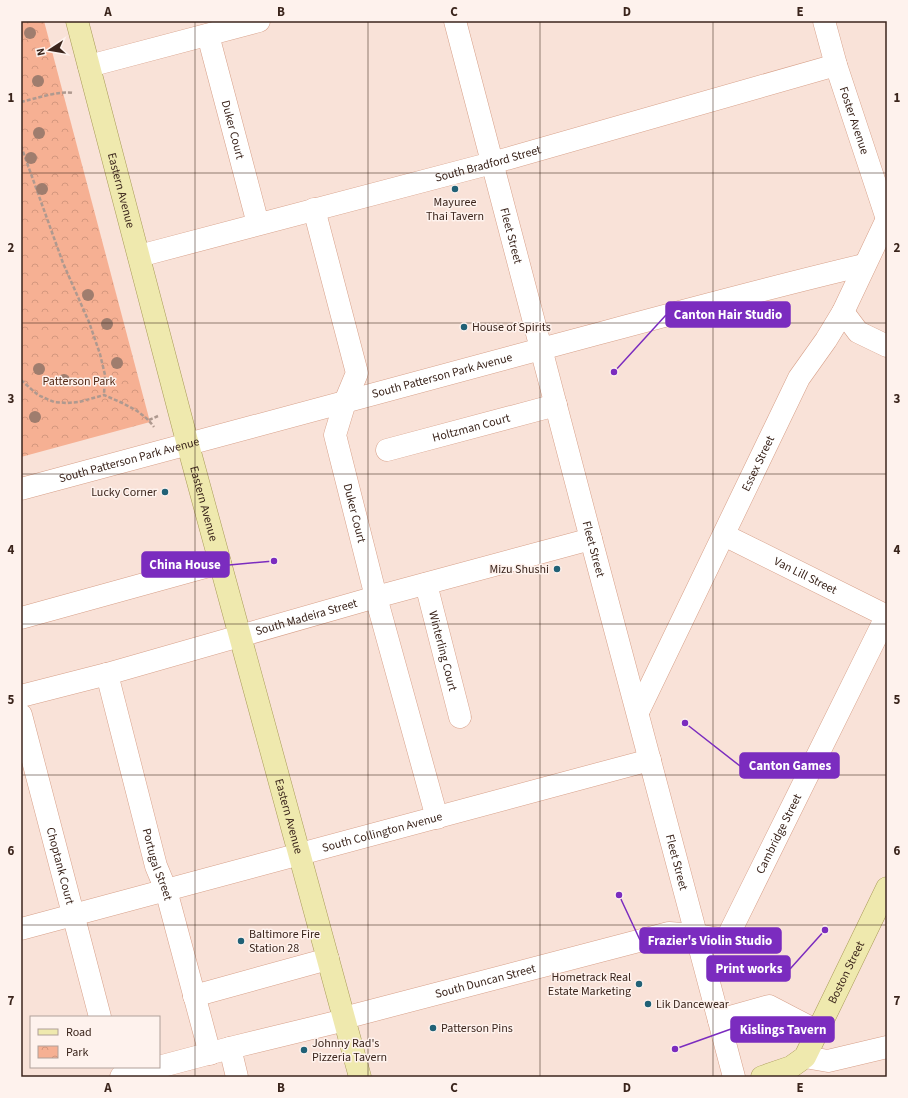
<svg xmlns="http://www.w3.org/2000/svg" width="908" height="1098" font-family="'Source Sans 3',sans-serif">
	<style>
		.park { fill: url(#park-crowns) }
		.lines { fill: none; stroke-linecap: round; stroke-linejoin: round }
		.minor-casing { stroke: #d7a089; stroke-width: 23 }
		.major-casing { stroke: #a99b58; stroke-width: 23 }
		.path { stroke: #af998f; stroke-width: 2.5; stroke-dasharray: 4 2; stroke-linecap: butt }
		.minor { stroke: #fff; stroke-width: 22 }
		.major { stroke: #efe9ae; stroke-width: 22 }
		.tree { fill: #9f7d6e }
		.grid { fill: none; stroke: #3b251c; stroke-width: 1; stroke-opacity: 0.55 }
		.poi-dot { fill: #216176; stroke: #fef2ed; stroke-width: 1.5 }
		.labels { text-anchor: middle; dominant-baseline: central; stroke-width: 3; stroke-linejoin: round; paint-order: stroke }
		.street-label { font-size: 12px; fill: #3b251c; stroke: #fef2ed }
		.poi-label { font-size: 12px; fill: #3b251c; stroke: #fef2ed; text-anchor: start }
		.park-label { font-size: 12px; fill: #552b18; stroke: #fef2ed }
		.leader { fill: none; stroke: #7b2cbf; stroke-width: 1.5 }
		.callout-dot { fill: #7b2cbf; stroke: #fef2ed; stroke-width: 1.5 }
		.callout { fill: #7b2cbf; stroke: #7b2cbf; stroke-width: 1.5 }
		.callout-label { font-size: 13px; text-anchor: middle; font-weight: bold; fill: #fff }
		.neatline { fill: none; stroke: #3b251c; stroke-width: 1.5 }
		.grid-label { font-size: 13px; text-anchor: middle; font-weight: bold; fill: #3b251c }
	</style>
	<defs>
		<pattern id="park-crowns" width="20" height="18" patternUnits="userSpaceOnUse"><rect width="20" height="18" fill="#f6b093"/><path d="M2 6a3 3 0 1 1 6 0M12 15a3 3 0 1 1 6 0" fill="none" stroke="#d4977e"/></pattern>
	</defs>
	<rect width="100%" height="100%" fill="#f9e2d8"/>
	<!-- park -->
	<path class="park" d="M21,21H44L150,422L21,457Z"/>
	<g class="lines">
		<!-- minor casing -->
		<g class="minor-casing">
			<g id="minor">
				<path id="s1" d="M455,21L591,539L734,1077"/>
				<path id="s2" d="M824,21L836,65L887,219"/>
				<path id="s3" d="M208,35L258,224"/>
				<path d="M89,66L259,21"/>
				<path id="s4" d="M314,209L357,373L345,402L335,435L376,597L437,818"/>
				<path id="s5" d="M139,256L492,163L836,65"/>
				<path d="M843,312L858,332L887,346"/>
				<path id="s6" d="M387,450L556,405"/>
				<path id="s7" d="M21,489C213,437 405,385 597,334C686,310 775,286 864,265"/>
				<path id="s8" d="M724,535L887,616"/>
				<path id="s9" d="M426,584L460,717"/>
				<path d="M21,618L220,563"/>
				<path id="s10" d="M107,674L156,866L166,890L210,1054"/>
				<path id="s11" d="M21,696L107,674L376,597L591,539"/>
				<path id="s12" d="M638,712L799,378L826,340L843,312L887,219"/>
				<path id="s13" d="M21,715L100,1017"/>
				<path id="s14" d="M21,929L650,760"/>
				<path d="M194,996L328,959"/>
				<path id="s15" d="M344,1018L669,933L697,935L726,940L887,615"/>
				<path d="M719,1020L769,1006L817,1031"/>
				<path d="M230,1048L237,1077"/>
				<path d="M805,1057L828,1061L887,1047"/>
				<path d="M121,1077L230,1048L345,1020"/>
			</g>
		</g>
		<!-- major casing -->
		<g class="major-casing">
			<g id="major">
				<path id="s16" d="M77,21L188,445L360,1077"/>
				<path id="s17" d="M762,1077L791,1067L805,1057L887,888"/>
			</g>
		</g>
		<!-- path -->
		<path class="path" d="M21,102C34,99 61,90 73,93
			M21,146L63,263L89,322L100,354L105,375L104,395
			M21,380L38,395L54,402L67,403L79,402L104,395C122,403 142,410 154,427
			M149,420L158,416"/>
		<!-- minor -->
		<use href="#minor" class="minor"/>
		<!-- major -->
		<use href="#major" class="major"/>
	</g>
	<!-- trees -->
	<g class="tree">
		<circle cx="30" cy="33" r="6"/>
		<circle cx="38" cy="81" r="6"/>
		<circle cx="39" cy="133" r="6"/>
		<circle cx="31" cy="158" r="6"/>
		<circle cx="42" cy="189" r="6"/>
		<circle cx="88" cy="295" r="6"/>
		<circle cx="107" cy="324" r="6"/>
		<circle cx="117" cy="363" r="6"/>
		<circle cx="39" cy="369" r="6"/>
		<circle cx="64" cy="380" r="6"/>
		<circle cx="35" cy="417" r="6"/>
	</g>
	<!-- grid -->
	<path class="grid" d="M195,21V1077M368,21V1077M540,21V1077M713,21V1077M21,173H887M21,323H887M21,474H887M21,624H887M21,775H887M21,925H887"/>
	<!-- markers -->
	<g class="poi-dot">
		<circle cx="455" cy="189" r="4"/>
		<circle cx="464" cy="327" r="4"/>
		<circle cx="165" cy="492" r="4"/>
		<circle cx="557" cy="569" r="4"/>
		<circle cx="241" cy="941" r="4"/>
		<circle cx="639" cy="984" r="4"/>
		<circle cx="648" cy="1004" r="4"/>
		<circle cx="433" cy="1028" r="4"/>
		<circle cx="304" cy="1050" r="4"/>
	</g>
	<g class="labels">
		<!-- street labels -->
		<g class="street-label">
			<text stroke="none"><textPath href="#s2" startOffset="104">Foster Avenue</textPath></text>
			<text stroke="none"><textPath href="#s3" startOffset="98">Duker Court</textPath></text>
			<text stroke="none"><textPath href="#s5" startOffset="361">South Bradford Street</textPath></text>
			<text stroke="none"><textPath href="#s16" startOffset="175">Eastern Avenue</textPath></text>
			<text stroke="none"><textPath href="#s1" startOffset="222">Fleet Street</textPath></text>
			<text stroke="none"><textPath href="#s7" startOffset="436">South Patterson Park Avenue</textPath></text>
			<text stroke="none"><textPath href="#s6" startOffset="87">Holtzman Court</textPath></text>
			<text stroke="none"><textPath href="#s7" startOffset="112">South Patterson Park Avenue</textPath></text>
			<text stroke="none"><textPath href="#s12" startOffset="276">Essex Street</textPath></text>
			<text stroke="none"><textPath href="#s16" startOffset="499">Eastern Avenue</textPath></text>
			<text stroke="none"><textPath href="#s4" startOffset="316">Duker Court</textPath></text>
			<text stroke="none"><textPath href="#s1" startOffset="546">Fleet Street</textPath></text>
			<text stroke="none"><textPath href="#s8" startOffset="91">Van Lill Street</textPath></text>
			<text stroke="none"><textPath href="#s11" startOffset="296">South Madeira Street</textPath></text>
			<text stroke="none"><textPath href="#s9" startOffset="69">Winterling Court</textPath></text>
			<text stroke="none"><textPath href="#s16" startOffset="823">Eastern Avenue</textPath></text>
			<text stroke="none"><textPath href="#s14" startOffset="374">South Collington Avenue</textPath></text>
			<text stroke="none"><textPath href="#s15" startOffset="512">Cambridge Street</textPath></text>
			<text stroke="none"><textPath href="#s1" startOffset="870">Fleet Street</textPath></text>
			<text stroke="none"><textPath href="#s10" startOffset="197">Portugal Street</textPath></text>
			<text stroke="none"><textPath href="#s13" startOffset="156">Choptank Court</textPath></text>
			<text stroke="none"><textPath href="#s17" startOffset="142">Boston Street</textPath></text>
			<text stroke="none"><textPath href="#s15" startOffset="146">South Duncan Street</textPath></text>
		</g>
		<!-- poi labels -->
		<g class="poi-label">
			<text x="455" y="202" text-anchor="middle">Mayuree<tspan x="455" dy="14">Thai Tavern</tspan></text>
			<text x="472" y="327">House of Spirits</text>
			<text x="157" y="492" text-anchor="end">Lucky Corner</text>
			<text x="549" y="569" text-anchor="end">Mizu Shushi</text>
			<text x="249" y="934">Baltimore Fire<tspan x="249" dy="14">Station 28</tspan></text>
			<text x="631" y="977" text-anchor="end">Hometrack Real<tspan x="631" dy="14">Estate Marketing</tspan></text>
			<text x="656" y="1004">Lik Dancewear</text>
			<text x="441" y="1028">Patterson Pins</text>
			<text x="312" y="1043">Johnny Rad's<tspan x="312" dy="14">Pizzeria Tavern</tspan></text>
		</g>
		<!-- park labels -->
		<g class="park-label">
			<text x="79" y="381">Patterson Park</text>
		</g>
	</g>
	<!-- callouts -->
	<path class="leader" d="M614 372L666 315M274 561L229 565M685 723L740 766M619 895L640 940M825 930L790 969M675 1049L731 1029"/>
	<g class="callout-dot">
		<circle cx="614" cy="372" r="4"/>
		<circle cx="274" cy="561" r="4"/>
		<circle cx="685" cy="723" r="4"/>
		<circle cx="619" cy="895" r="4"/>
		<circle cx="825" cy="930" r="4"/>
		<circle cx="675" cy="1049" r="4"/>
	</g>
	<g class="callout">
		<rect x="666" y="302" width="124" height="25" rx="4"/>
		<rect x="142" y="552" width="87" height="25" rx="4"/>
		<rect x="740" y="753" width="99" height="25" rx="4"/>
		<rect x="640" y="928" width="141" height="25" rx="4"/>
		<rect x="707" y="956" width="83" height="25" rx="4"/>
		<rect x="731" y="1017" width="103" height="25" rx="4"/>
	</g>
	<g class="callout-label">
		<text x="728" y="319">Canton Hair Studio</text>
		<text x="185" y="569">China House</text>
		<text x="790" y="770">Canton Games</text>
		<text x="710" y="945">Frazier's Violin Studio</text>
		<text x="749" y="973">Print works</text>
		<text x="783" y="1034">Kislings Tavern</text>
	</g>
	<!-- border -->
	<rect width="908" height="1098" fill="none" stroke="#fef2ed" stroke-width="44"/>
	<!-- legend -->
	<rect x="30" y="1016" width="130" height="52" fill="#fef2ed" stroke="#b0a099"/>
	<rect x="38" y="1029" width="20" height="6" fill="#efe9ae" stroke="#b0a099"/>
	<text x="66" y="1036" font-size="12" fill="#3b251c">Road</text>
	<rect x="38" y="1046" width="20" height="12" fill="url(#park-crowns)" stroke="#b0a099"/>
	<text x="66" y="1056" font-size="12" fill="#3b251c">Park</text>
	<!-- north arrow -->
	<g transform="translate(50 50) rotate(258)" stroke="#fef2ed" stroke-width="3" paint-order="stroke">
	<path d="M0-3L7 15L0 10L-7 15Z" fill="#3b251c"/>
	<text y="-6" font-size="11" font-weight="bold" text-anchor="middle" fill="#3b251c">N</text>
	</g>
	<rect x="22" y="22" width="864" height="1054" class="neatline"/>
	<g class="grid-label">
		<text x="108" y="16">A</text>
		<text x="281" y="16">B</text>
		<text x="454" y="16">C</text>
		<text x="627" y="16">D</text>
		<text x="800" y="16">E</text>
		<text x="11" y="102">1</text>
		<text x="897" y="102">1</text>
		<text x="11" y="252">2</text>
		<text x="897" y="252">2</text>
		<text x="11" y="403">3</text>
		<text x="897" y="403">3</text>
		<text x="11" y="554">4</text>
		<text x="897" y="554">4</text>
		<text x="11" y="704">5</text>
		<text x="897" y="704">5</text>
		<text x="11" y="855">6</text>
		<text x="897" y="855">6</text>
		<text x="11" y="1005">7</text>
		<text x="897" y="1005">7</text>
		<text x="108" y="1092">A</text>
		<text x="281" y="1092">B</text>
		<text x="454" y="1092">C</text>
		<text x="627" y="1092">D</text>
		<text x="800" y="1092">E</text>
	</g>
</svg>
